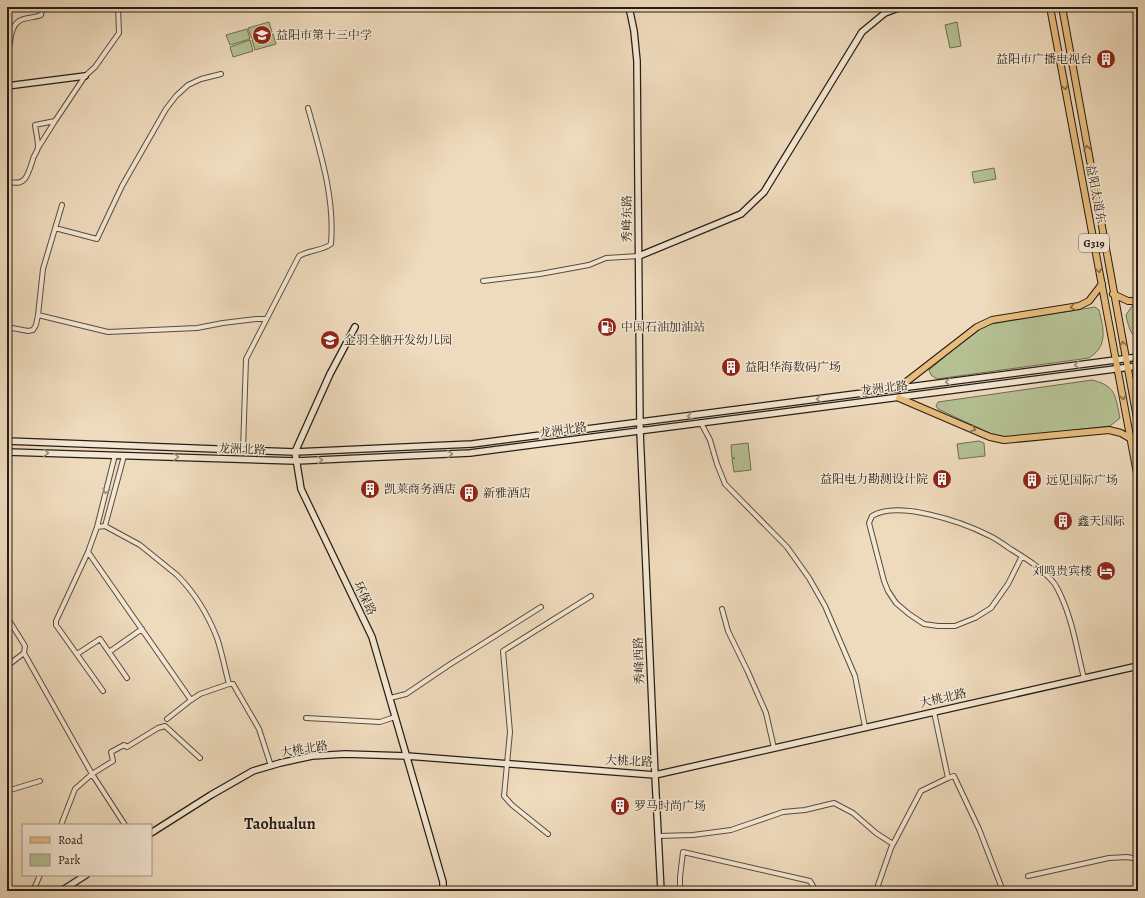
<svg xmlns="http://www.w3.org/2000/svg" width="1145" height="898" font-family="Alegreya,'Noto Serif SC',serif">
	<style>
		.green { fill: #b5c093; stroke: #6e6e54 }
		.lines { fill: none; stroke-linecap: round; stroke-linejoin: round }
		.street-casing { stroke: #584c3f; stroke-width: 6 }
		.secondary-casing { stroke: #261d15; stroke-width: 8 }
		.primary-casing { stroke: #261d15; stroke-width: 8 }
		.street { stroke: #f4e7d3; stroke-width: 4 }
		.secondary { stroke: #f4e7d3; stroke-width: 5.5 }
		.primary { stroke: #e7bd7e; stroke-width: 6 }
		.oneway { stroke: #866d4a }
		.oneway2 { stroke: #978c7e }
		.labels { text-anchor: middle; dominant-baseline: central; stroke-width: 3; stroke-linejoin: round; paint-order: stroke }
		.shield { fill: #f4e7d3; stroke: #645a4e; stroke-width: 1 }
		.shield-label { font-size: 11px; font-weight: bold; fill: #261d15 }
		.poi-label { font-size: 12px; fill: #261d15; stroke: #f4e7d3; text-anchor: start }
		.street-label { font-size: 12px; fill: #261d15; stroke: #f4e7d3 }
		.district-label { font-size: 16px; font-weight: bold; fill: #261d15; stroke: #f4e7d3 }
	</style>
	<rect width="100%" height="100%" fill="#eedabc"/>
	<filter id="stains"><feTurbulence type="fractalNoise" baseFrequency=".005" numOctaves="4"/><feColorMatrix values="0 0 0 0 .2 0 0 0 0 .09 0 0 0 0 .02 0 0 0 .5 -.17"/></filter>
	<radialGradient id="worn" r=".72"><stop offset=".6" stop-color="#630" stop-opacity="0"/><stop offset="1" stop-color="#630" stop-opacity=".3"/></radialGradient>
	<!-- green -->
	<path class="green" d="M269,22L272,32L252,39L248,28Z
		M957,22L961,46L950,48L945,25Z
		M247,29L250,39L230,45L226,35Z
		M273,34L276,44L255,50L252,40Z
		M250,40L253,51L233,57L230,47Z
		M994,168L996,179L974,183L972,172Z
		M1132,306H1138V340C1130,334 1128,325 1126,315Z
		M1095,307L1099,310C1102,323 1107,338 1098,350C1096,353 1092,356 1089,358L937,379L931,375L929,370L979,328L991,324Z
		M1092,380C1116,386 1115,395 1120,418L1110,426L1003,438L989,433L938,409L936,406L938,402Z
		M979,441L984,443L985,456L959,459L957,444Z
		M748,443L751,470L734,472L732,459L735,458H732L731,445Z"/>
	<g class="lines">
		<!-- street casing -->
		<g class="street-casing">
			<path id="street" d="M7,52C12,42 9,28 19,21C25,17 34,18 41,15L43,7
				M38,148L55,121
				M7,181C26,188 28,174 33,159C34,155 38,151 38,147C38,140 36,132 35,125L55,121L85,76L95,67L119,33L118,7
				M55,228L97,239L122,186L166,109L176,96L188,85L201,79L221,74
				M483,281L540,274L589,265L606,258L639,256
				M38,315L43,269L62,205
				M7,327L28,331L33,330L36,325L38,315L108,332L197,328L223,323L256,319H266
				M701,423L710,440L717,464L725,484L787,547L809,578L825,606L855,676L865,727
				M243,450L246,359L299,256C309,250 322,251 331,244C335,197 320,152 308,108
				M105,526L124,456
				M97,527L105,526L140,545L177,575C195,593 208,615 217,638C222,653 225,669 229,684
				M88,552L191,700
				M1022,556L1008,584L991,608L975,618L955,626H938L924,624L909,614L896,603L888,591L884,581L869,523L872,516C899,500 962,522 988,535C995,538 1002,543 1009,548C1025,558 1042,568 1054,583C1057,587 1059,592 1061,596C1073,622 1077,651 1084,678
				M722,609L728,631L748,672L766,713L774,748
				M7,617L25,646L24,653L7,666
				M109,652L142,629
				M24,653L92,774L125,825
				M77,654L100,639L127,678
				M103,691L56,625V621L88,552L97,527L115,455
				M390,698L406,694L449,665L541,607
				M306,718L380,722L395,717
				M167,719L191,700L200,694L229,684H233L259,729L271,766
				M948,778L954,776L979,829L1003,891
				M7,791L40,781
				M61,825L75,789L92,774L113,761L111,752L124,745L127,747L158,728L165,726L200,758
				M548,834L512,805L504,796L510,732L503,651L591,596
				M658,836L693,835L731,830L783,812L805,810L834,803L853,813L876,833L893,844
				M1028,876L1109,858L1127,857L1138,859
				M33,891L40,875
				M680,891V877L683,852L810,881L816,891
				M876,891L891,848L921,791L948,778L934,712"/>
		</g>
		<!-- secondary casing -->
		<g class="secondary-casing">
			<path id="secondary" d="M629,7L634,31L637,61L640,431L655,775L661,891
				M7,86L85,76
				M639,256L741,214L764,192L862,32L885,13L901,7
				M355,327L330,374L295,452L301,489L372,637L443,882V891
				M7,441L295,452L472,444L1138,357
				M7,452L296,461L470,453L1138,366
				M151,833L211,795L253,771L280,763L312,756L345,754L407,756L655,775L1138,666
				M61,891L86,875"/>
		</g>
		<!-- primary casing -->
		<g class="primary-casing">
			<path id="primary" d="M1050,7L1138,479
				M1062,7L1138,424
				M1113,294L1128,301H1138
				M897,389L977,327L992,320L1079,306L1089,301L1102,284
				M899,398L990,437L1004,440L1109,430L1121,433L1131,439"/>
		</g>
		<!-- street -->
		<use href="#street" class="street"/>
		<!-- secondary -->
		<use href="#secondary" class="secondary"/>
		<!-- primary -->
		<use href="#primary" class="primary"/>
	</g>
	<!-- one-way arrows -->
	<defs><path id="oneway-chevron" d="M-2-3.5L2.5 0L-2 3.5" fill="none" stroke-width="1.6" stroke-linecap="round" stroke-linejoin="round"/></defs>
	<g class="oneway">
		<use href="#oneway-chevron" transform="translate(1065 87) rotate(79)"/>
		<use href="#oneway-chevron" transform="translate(1087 148) rotate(-100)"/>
		<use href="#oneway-chevron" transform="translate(1099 270) rotate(79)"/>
		<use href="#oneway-chevron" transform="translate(1073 307) rotate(170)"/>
		<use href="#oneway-chevron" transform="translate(1123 344) rotate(-101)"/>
		<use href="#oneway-chevron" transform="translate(1123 397) rotate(80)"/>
		<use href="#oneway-chevron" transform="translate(973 429) rotate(23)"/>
	</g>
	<g class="oneway2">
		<use href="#oneway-chevron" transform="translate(1077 365) rotate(172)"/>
		<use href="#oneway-chevron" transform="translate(948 382) rotate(172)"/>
		<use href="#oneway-chevron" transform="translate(819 399) rotate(172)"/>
		<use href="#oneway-chevron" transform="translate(690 416) rotate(172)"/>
		<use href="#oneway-chevron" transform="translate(46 453) rotate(2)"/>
		<use href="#oneway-chevron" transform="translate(450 454) rotate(-3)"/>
		<use href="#oneway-chevron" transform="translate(176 457) rotate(2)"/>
		<use href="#oneway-chevron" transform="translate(320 460) rotate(-3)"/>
		<use href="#oneway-chevron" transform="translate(106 491) rotate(105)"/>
	</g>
	<!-- icons -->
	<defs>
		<g id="school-disc" transform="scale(1)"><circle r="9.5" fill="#8f2418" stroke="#f4e7d3"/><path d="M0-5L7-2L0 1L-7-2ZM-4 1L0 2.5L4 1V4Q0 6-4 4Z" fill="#fff"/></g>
		<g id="building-disc" transform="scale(1)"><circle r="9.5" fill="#8f2418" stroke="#f4e7d3"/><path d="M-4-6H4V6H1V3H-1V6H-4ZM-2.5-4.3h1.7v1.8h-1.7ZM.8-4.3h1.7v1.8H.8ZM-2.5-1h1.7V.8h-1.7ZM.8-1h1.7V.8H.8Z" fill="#fff"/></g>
		<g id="fuel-disc" transform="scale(1)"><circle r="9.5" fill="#8f2418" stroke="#f4e7d3"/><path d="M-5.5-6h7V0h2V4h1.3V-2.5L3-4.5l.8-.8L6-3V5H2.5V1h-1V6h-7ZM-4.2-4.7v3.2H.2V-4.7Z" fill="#fff"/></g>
		<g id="hotel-disc" transform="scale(1)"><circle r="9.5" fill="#8f2418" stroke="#f4e7d3"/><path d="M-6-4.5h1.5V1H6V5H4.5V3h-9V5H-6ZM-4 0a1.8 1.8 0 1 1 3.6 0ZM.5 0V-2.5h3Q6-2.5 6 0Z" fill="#fff"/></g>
	</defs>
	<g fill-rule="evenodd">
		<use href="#school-disc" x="262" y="35"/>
		<use href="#building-disc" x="1106" y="59"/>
		<use href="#fuel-disc" x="607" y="327"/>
		<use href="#school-disc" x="330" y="340"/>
		<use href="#building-disc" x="731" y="367"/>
		<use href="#building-disc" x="942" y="479"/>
		<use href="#building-disc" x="1032" y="480"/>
		<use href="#building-disc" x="370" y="489"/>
		<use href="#building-disc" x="469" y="493"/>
		<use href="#building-disc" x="1063" y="521"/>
		<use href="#hotel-disc" x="1106" y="571"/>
		<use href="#building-disc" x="620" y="806"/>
	</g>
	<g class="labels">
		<!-- shield labels -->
		<rect class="shield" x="1079" y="234" width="30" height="18" rx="3"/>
		<g class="shield-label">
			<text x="1094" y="243">G319</text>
		</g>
		<!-- poi labels -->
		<g class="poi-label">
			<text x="276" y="35">益阳市第十三中学</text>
			<text x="1092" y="59" text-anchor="end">益阳市广播电视台</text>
			<text x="621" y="327">中国石油加油站</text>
			<text x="344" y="340">金羽全脑开发幼儿园</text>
			<text x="745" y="367">益阳华海数码广场</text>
			<text x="928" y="479" text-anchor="end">益阳电力勘测设计院</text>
			<text x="1046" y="480">远见国际广场</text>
			<text x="384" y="489">凯莱商务酒店</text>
			<text x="483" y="493">新雅酒店</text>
			<text x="1077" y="521">鑫天国际</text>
			<text x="1092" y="571" text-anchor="end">刘鸣贵宾楼</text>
			<text x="634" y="806">罗马时尚广场</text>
		</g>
		<!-- street labels -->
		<g class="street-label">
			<text transform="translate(1096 194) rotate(79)">益阳大道东</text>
			<text transform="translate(627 219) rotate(-90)">秀峰东路</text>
			<text transform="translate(884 388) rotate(-7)">龙洲北路</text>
			<text transform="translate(563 430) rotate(-8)">龙洲北路</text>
			<text transform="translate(242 449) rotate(2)">龙洲北路</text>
			<text transform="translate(365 598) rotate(65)">环保路</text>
			<text transform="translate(639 661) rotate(-92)">秀峰西路</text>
			<text transform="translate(943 698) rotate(-13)">大桃北路</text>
			<text transform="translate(304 749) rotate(-9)">大桃北路</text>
			<text transform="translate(629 761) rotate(3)">大桃北路</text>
		</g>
		<!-- district labels -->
		<g class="district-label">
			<text x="280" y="824">Taohualun</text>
		</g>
	</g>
	<!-- margin -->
	<rect width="1145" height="898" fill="none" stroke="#eedabc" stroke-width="24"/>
	<rect x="8" y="8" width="1129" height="882" fill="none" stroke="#261d15" stroke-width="2"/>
	<rect x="12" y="12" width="1121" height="874" fill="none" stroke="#261d15"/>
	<!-- legend -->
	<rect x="22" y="824" width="130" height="52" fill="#f4e7d3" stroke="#a29687"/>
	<rect x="30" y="837" width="20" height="6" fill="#e7bd7e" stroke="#a29687"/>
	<text x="58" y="844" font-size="12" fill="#261d15">Road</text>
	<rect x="30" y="854" width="20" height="12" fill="#b5c093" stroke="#a29687"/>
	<text x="58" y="864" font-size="12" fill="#261d15">Park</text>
	<rect width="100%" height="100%" filter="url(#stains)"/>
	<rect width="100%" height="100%" fill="url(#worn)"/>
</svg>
